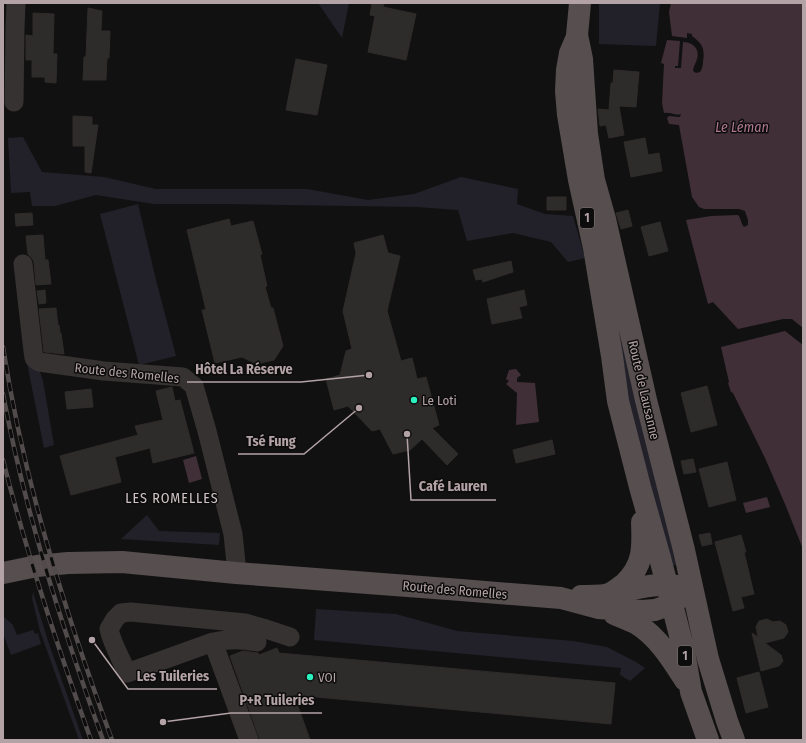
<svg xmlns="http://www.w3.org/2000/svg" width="806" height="743" font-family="'Fira Sans Condensed',sans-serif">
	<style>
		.green { fill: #22212a }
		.water { fill: #412f38 }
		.building { fill: #2e2c2b; stroke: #2e2b2a }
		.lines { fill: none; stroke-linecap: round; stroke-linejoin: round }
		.minor { stroke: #373232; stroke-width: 19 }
		.major { stroke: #564e4f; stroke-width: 22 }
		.rail-casing { stroke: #524b4c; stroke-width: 4.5 }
		.rail { stroke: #0d0c0c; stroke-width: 3; stroke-dasharray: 9; stroke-linecap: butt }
		.poi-dot { fill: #2af1bd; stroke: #0d0c0c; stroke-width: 1.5 }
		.labels { text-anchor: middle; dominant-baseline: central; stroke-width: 3; stroke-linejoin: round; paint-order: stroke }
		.shield { fill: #0d0c0c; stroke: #817578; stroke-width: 1 }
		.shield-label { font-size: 12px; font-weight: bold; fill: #b3a2a6 }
		.street-label { font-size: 13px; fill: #b3a2a6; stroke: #0d0c0c }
		.poi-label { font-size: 13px; fill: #b3a2a6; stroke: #0d0c0c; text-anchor: start }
		.water-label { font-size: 14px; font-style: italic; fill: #af7891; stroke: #0d0c0c }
		.neighbourhood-label { font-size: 14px; letter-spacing: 1px; fill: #cfc3c5; stroke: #0d0c0c }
		.leader { fill: none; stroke: #b3a2a6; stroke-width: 1.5 }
		.callout-dot { fill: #b3a2a6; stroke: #0d0c0c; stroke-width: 1.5 }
		.callout-label { font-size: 14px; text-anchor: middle; font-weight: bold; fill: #b3a2a6; stroke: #0d0c0c; stroke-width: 3; stroke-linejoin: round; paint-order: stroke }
	</style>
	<rect width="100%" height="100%" fill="#121111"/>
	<!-- green -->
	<path class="green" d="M318,3H349L342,38Z
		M599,3H660L656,46L599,44Z
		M576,59L675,556L676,565L670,566L627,393Z
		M23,137L42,172L104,177L156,189H307L368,200L414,194L461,177L518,189L517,204L545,214L573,216L585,258L568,262L551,242L513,233L467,241L458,210L417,207L227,204H154L96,195L55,206H32L30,192L11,193L8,138Z
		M138,204L156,280L176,356L139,365L100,214Z
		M27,363H37L43,381L54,445L44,448Z
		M147,515L159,531L220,533L219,545L121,539Z
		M33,592L48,641L83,740H79L40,631L32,598Z
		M316,609L396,614L457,631L573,641L607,647L636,662L645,668L630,681L620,675L621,668L314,640Z
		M3,616L13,625L17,635L33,630L35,634L38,633L41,644L11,655L3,633Z"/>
	<!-- water -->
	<path class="water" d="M671,3H803V328L792,319H783L738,329L713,302L708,304L686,220L711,216L738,215C741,218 741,224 744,227L748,225V220L745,211L739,209H704L699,207L692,197L679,125L669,124L667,118L669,116L678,117H680L681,114C675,116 671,112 664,113L662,103L664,64L661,63L667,40L680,41L678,66H675V68H681L683,42C693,42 700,49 697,59C696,63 693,67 693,71L696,73L700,72C702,69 703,66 703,62C705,49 703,44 692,36V34L687,33V38L672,36L669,12Z
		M785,331L803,345V549L785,504L765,458L733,393L731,392L728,383L729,382L721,347Z
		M516,369L521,375L517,378V382L535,383L539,422L516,425L517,393L506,384L509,381L506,379L509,370Z
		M196,456L202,479L189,483L183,460Z
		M767,497L770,507L746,513L743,503Z"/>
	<!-- building -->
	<path class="building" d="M372,3H384L383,7L416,14L406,60L368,52L375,16L370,15Z
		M88,8L102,11L101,31H110L109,58H107L106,80H83L84,57H86Z
		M33,13L54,14L53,54H57L56,83L45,82V77H32V60H26V35L33,36Z
		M296,59L327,65L317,115L286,110Z
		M614,70L639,72L636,107L619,106L624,135L609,138L606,125L600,126L598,109L609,110L611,83H613Z
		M73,116L92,117V125H98L91,173L85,172V146H73Z
		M645,138L648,155L659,153L662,171L631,177L624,142Z
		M547,197H566V210H547Z
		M628,210L632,226L621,229L616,213Z
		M32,213L33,225L16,226L15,214Z
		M229,219L231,226L253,221L262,254L260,255L267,286L265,287L271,308H273L283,346L274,360L256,364L242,357L215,363L202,310H206L187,230Z
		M660,222L668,251L649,256L641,227Z
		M43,235L45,260H48L51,284L36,285L34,262L32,258L28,254L26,236Z
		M383,235L388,253L400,256L387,311L401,361L412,358L417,379L426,377L439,425L432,428L458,454L447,465L422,439L410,450L393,454L380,429L372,431L348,406L334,410L326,379L340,375L346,351L352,349L343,311L356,253L354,243Z
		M511,261L513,272L483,282L482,279L476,280L473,270Z
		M45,290L46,303L39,304L37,291Z
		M524,290L527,305L519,307L522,318L492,324L487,299Z
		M56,308L58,326L59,325L60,333H61L64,354L44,352L39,309Z
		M707,386L717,425L691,432L681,393Z
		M172,387L175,401L180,400L194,453L153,463L150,448L115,457L121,482L71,495L60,456L138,435L135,426L163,420L156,391Z
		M91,389L93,407L67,409L65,392Z
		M552,440L555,454L516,463L513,450Z
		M693,459L696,472L684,474L681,461Z
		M727,462L736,500L709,507L699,469Z
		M710,533L712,544L702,546L699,535Z
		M741,535L746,552H744L754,594L741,597L744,608L733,611L715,542Z
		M767,619L773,622L780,621L786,625L788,632L784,638L765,643L781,655L783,661L779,666L761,671L752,633L758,637L756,627L759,621Z
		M277,648L279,653L615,683L611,724L294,695L310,740H260L230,656L243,651L258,653L259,655Z
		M759,672L768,707L746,713L737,678Z"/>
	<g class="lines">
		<!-- minor -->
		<path class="minor" d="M14,102L15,28L16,3
			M23,264L33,351L34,358L39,362L104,371L183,377L194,386L207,431L233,534L236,563V573
			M213,642L249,740
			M257,642C240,639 231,639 213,642L127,673C121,658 112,644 109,629L115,619L121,613L131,612L245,623L266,629L290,637"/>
		<!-- major -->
		<path class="major" d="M580,3L577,35L582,59L587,134L594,180L605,219L646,400L684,550L708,659L727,721L734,740
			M576,39L570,53L567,70L566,91L568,115L579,180L594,248L612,356L618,401L640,487L660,558L672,604L684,651L691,692L708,740
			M3,573L37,566L68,563L122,562L236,573L461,590L561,598L598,608L642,611L655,610L672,604L684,594
			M612,593L649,586L667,584L681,587
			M581,596C589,596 603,596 609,594C615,591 620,587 625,583C644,565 643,546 642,522
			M614,614C621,617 629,620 637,624C658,637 672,660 685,680"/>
		<!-- rail casing -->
		<g class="rail-casing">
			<path id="rail" d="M3,347C24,483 65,611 112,740
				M3,394C25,512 62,627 103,740
				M3,460C27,555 58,648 91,740"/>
		</g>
		<!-- rail -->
		<use href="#rail" class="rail"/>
	</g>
	<!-- markers -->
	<g class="poi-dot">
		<circle cx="414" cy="400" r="4"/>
		<circle cx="310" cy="677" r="4"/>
	</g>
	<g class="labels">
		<!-- shield labels -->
		<g class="shield">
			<rect x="580" y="208" width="14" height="20" rx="3"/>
			<rect x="678" y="646" width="14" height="20" rx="3"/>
		</g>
		<g class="shield-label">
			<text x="587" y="218">1</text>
			<text x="685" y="656">1</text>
		</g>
		<!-- street labels -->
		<g class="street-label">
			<text transform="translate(127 373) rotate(6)">Route des Romelles</text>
			<text transform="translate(644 390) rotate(77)">Route de Lausanne</text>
			<text transform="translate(455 590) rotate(5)">Route des Romelles</text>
		</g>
		<!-- poi labels -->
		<g class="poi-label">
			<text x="422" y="400">Le Loti</text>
			<text x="318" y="677">VOI</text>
		</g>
		<!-- water labels -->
		<g class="water-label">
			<text x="742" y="127">Le Léman</text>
		</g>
		<!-- neighbourhood labels -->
		<g class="neighbourhood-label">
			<text x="172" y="498">LES ROMELLES</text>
		</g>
	</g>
	<!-- callouts -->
	<path class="leader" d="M369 375L301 382H187M359 408L304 454H238M407 434L411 500H496M92 640L128 689H217M163 722L231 713H322"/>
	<g class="callout-dot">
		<circle cx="369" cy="375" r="4"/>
		<circle cx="359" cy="408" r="4"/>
		<circle cx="407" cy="434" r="4"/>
		<circle cx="92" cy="640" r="4"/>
		<circle cx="163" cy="722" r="4"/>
	</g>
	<g class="callout-label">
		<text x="244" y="374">Hôtel La Réserve</text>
		<text x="271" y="446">Tsé Fung</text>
		<text x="453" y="491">Café Lauren</text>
		<text x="173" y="681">Les Tuileries</text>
		<text x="277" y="705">P+R Tuileries</text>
	</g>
	<!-- border -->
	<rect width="806" height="743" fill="none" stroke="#b3a2a6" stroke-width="8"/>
</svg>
